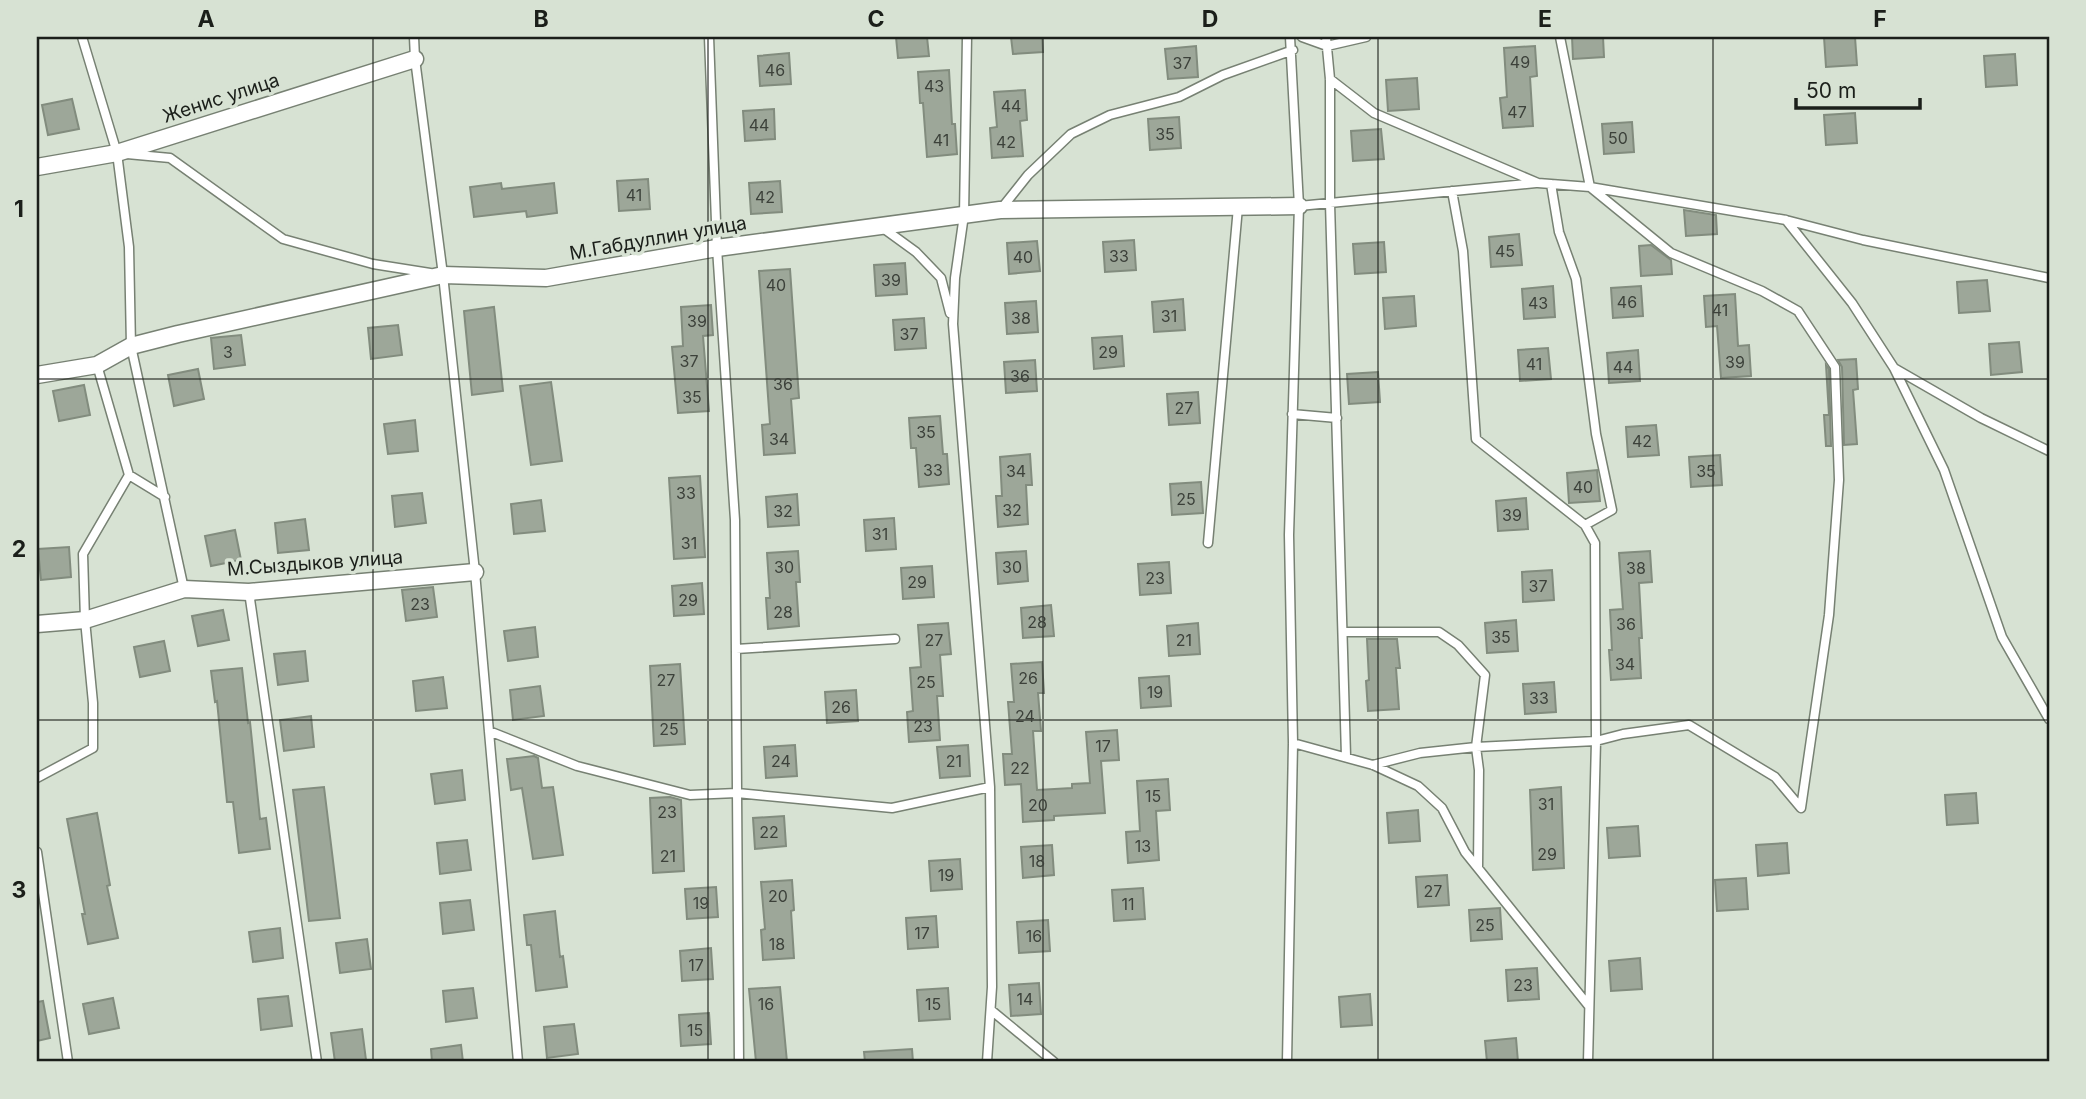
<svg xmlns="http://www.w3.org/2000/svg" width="2086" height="1099" font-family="Inter,sans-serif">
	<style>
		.building { fill: #9da799; stroke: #828c7e; stroke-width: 2 }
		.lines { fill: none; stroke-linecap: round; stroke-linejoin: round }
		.service-casing { stroke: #778173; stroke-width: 11 }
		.minor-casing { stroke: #778173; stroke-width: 19 }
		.service { stroke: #fff; stroke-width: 8 }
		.minor { stroke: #fff; stroke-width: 16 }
		.grid { fill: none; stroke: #1b1f1a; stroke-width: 2; stroke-opacity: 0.55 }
		.labels { text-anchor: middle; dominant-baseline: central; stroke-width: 7; stroke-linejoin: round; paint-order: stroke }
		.number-label { font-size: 16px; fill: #3c413a }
		.street-label { font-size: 19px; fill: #1b1f1a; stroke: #d7e2d3 }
		.neatline { fill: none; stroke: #1b1f1a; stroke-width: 2.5 }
		.grid-label { font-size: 23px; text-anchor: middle; font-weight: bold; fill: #1b1f1a }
	</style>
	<rect width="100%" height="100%" fill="#d7e2d3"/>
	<!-- building -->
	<path class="building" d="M896,37H927L929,56L898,58Z
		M1011,37H1042L1043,52L1013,54Z
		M1572,37H1603L1604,57L1573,59Z
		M1824,37H1855L1857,65L1826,67Z
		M1196,46L1198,77L1168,79L1165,49Z
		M1535,46L1537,76L1530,77L1533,126L1503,128L1500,98L1507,97L1504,48Z
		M789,53L791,84L760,86L758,56Z
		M2015,54L2017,85L1986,87L1984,56Z
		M949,70L952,124H955L957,154L927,157L923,103H920L918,72Z
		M1417,78L1419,109L1388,111L1386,80Z
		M1025,90L1027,120L1020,121L1023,156L992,158L990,128L997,127L994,92Z
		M72,99L79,129L48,135L42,105Z
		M774,109L775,139L745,141L743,111Z
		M1855,113L1857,143L1826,145L1824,115Z
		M1179,117L1181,148L1150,150L1148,119Z
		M1632,122L1634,152L1604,154L1602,124Z
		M1381,129L1384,159L1353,161L1351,131Z
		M648,179L650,209L619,211L617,181Z
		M780,181L782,212L751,214L749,183Z
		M501,183L502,189L554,183L557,213L527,217L526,211L474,217L470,187Z
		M1684,210L1716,215L1717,234L1686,236Z
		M1519,234L1522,265L1491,267L1489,237Z
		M1134,240L1136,270L1105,272L1103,242Z
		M1037,241L1040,271L1009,274L1007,243Z
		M1384,242L1386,272L1355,274L1353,244Z
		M1651,245L1671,260L1672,274L1641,276L1639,246Z
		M905,263L907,294L876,296L874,265Z
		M790,269L799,398L791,399L795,453L764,455L762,425L770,424L759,271Z
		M1987,280L1990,311L1959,313L1957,282Z
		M1553,286L1555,317L1524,319L1522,289Z
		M1641,286L1643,316L1613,318L1611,288Z
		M1735,294L1738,346L1749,345L1751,376L1721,378L1717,326L1706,327L1704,296Z
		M1414,296L1416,326L1385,329L1383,298Z
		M1183,299L1185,330L1154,332L1152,302Z
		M1036,301L1038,332L1007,334L1005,303Z
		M711,305L713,335L703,336L709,411L678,413L672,347L683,346L681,307Z
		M494,307L503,391L472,395L464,311Z
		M924,318L926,348L895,350L893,320Z
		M398,325L402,355L371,359L368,328Z
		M241,335L245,365L214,369L211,338Z
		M1122,336L1124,366L1094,369L1092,338Z
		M2019,342L2022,372L1991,375L1989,344Z
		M1548,348L1551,379L1520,381L1518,350Z
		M1638,350L1640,381L1609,383L1607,353Z
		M1856,359L1858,389L1853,390L1857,444L1844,445L1842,367L1838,360Z
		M1035,360L1037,391L1006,393L1004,362Z
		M1826,365L1829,369L1831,446H1826L1824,415H1829Z
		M198,369L204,399L174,406L168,375Z
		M1378,372L1380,402L1349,404L1347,374Z
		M551,382L562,461L531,465L520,386Z
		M84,385L90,415L59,421L53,391Z
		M1198,392L1200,423L1169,425L1167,394Z
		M940,416L943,454H947L949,484L919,487L916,448H911L909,418Z
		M415,420L418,451L388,454L384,424Z
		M1656,425L1659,455L1628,457L1626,427Z
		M1030,454L1032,485H1026L1028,524L998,527L996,496H1002L1000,457Z
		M1720,455L1722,485L1691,487L1689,457Z
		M1597,470L1600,501L1569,503L1567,473Z
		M700,476L705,557L674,559L669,478Z
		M1201,482L1203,513L1172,515L1170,484Z
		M422,493L426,523L395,527L392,496Z
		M797,494L799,525L768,527L766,497Z
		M1526,498L1528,529L1498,531L1496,501Z
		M541,500L545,531L514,534L511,504Z
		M894,518L896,549L866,551L864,520Z
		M305,519L309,550L278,553L275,523Z
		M235,530L241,560L211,566L205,536Z
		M69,547L71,577L41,580L38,549Z
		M798,551L800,582H796L799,626L768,629L766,598H770L767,553Z
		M1026,551L1028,581L998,584L996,553Z
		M1650,551L1652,582L1639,583L1642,638H1639L1641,678L1611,680L1609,650H1612L1610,610L1623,609L1619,553Z
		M1169,562L1171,593L1140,595L1138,564Z
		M932,566L934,597L903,599L901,568Z
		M1552,570L1554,600L1523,602L1522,572Z
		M702,583L704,614L674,616L672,586Z
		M433,587L437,617L406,621L402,590Z
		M1051,605L1054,636L1023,638L1021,608Z
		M223,610L229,640L198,646L192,616Z
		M1516,620L1518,651L1487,653L1485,623Z
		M948,623L951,654L940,655L943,696H937L940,740L909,742L907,712L913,711L910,668L921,667L918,625Z
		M1198,623L1200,654L1169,656L1167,626Z
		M535,627L538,657L508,661L504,631Z
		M1367,639H1397L1400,668H1396L1399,709L1368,711L1366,681L1369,680Z
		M164,641L170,671L140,677L134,647Z
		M305,651L308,681L278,685L274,654Z
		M1042,662L1044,693H1038L1041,731H1033L1037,790L1072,788V784L1090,783L1086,732L1117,730L1119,760L1101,761L1105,813L1054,816V820L1023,822L1021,784L1005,785L1003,754H1012L1008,702H1014L1011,664Z
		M680,664L685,744L654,746L650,666Z
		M242,668L248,723L250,722L260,819L266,818L270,849L239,853L233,802H227L217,701L215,702L211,671Z
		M1169,676L1171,706L1141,708L1139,678Z
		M443,677L447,708L416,711L413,681Z
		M1554,682L1556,712L1525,714L1523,684Z
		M540,686L544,716L513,720L510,690Z
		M856,690L858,721L827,723L825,692Z
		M311,716L314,747L284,751L280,720Z
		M795,745L797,776L766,778L764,747Z
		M968,745L970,776L940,778L937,747Z
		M534,756L538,758L542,788L553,787L563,855L533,859L522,788L511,790L507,759Z
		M462,770L465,800L435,804L431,774Z
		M1168,779L1170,810L1156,811L1159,860L1128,863L1126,832L1140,831L1137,781Z
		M324,787L340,918L309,921L293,790Z
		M1561,787L1564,868L1533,870L1530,790Z
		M1976,793L1978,823L1947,825L1945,795Z
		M670,797L681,800L684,871L653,873L650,798Z
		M1418,810L1420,841L1389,843L1387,813Z
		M97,813L110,885L107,886L118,938L88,944L82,914H85L67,819Z
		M784,816L786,846L755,849L753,818Z
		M1638,826L1640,856L1609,858L1607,828Z
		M467,840L471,870L440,874L437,843Z
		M1787,843L1789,873L1758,876L1756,845Z
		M1052,845L1054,875L1023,878L1021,847Z
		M960,859L962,889L931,891L929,861Z
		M1447,875L1449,905L1418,907L1416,877Z
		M1746,878L1748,909L1717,911L1715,880Z
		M792,880L794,910L791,911L794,958L763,960L761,930L765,929L761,882Z
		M716,887L718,917L687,919L685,889Z
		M1143,888L1145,919L1114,921L1112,890Z
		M470,900L474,930L443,934L440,903Z
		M1500,908L1502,939L1471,941L1469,910Z
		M555,911L560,957L563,956L567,987L536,991L531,945H527L524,915Z
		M936,916L938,947L908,949L906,918Z
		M1048,920L1050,951L1019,953L1017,922Z
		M280,928L283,958L253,962L249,932Z
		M367,939L371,969L340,973L336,943Z
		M711,948L713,979L682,981L680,951Z
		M1640,958L1642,989L1611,991L1609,961Z
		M1537,968L1539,999L1508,1001L1506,970Z
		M1039,983L1041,1014L1011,1016L1009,985Z
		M780,987L787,1062H756L749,989Z
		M473,988L477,1018L446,1022L443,991Z
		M948,988L950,1019L919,1021L917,990Z
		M1370,994L1372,1025L1341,1027L1339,997Z
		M288,996L292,1026L261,1030L258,999Z
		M113,998L119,1028L89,1034L83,1004Z
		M43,1001L50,1038L37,1041V1002Z
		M709,1013L711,1044L681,1046L679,1015Z
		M574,1024L578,1054L547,1058L544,1027Z
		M362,1029L366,1060L335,1062L331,1033Z
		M1516,1038L1518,1062H1487L1485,1041Z
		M461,1045L463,1062H432L431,1049Z
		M912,1049L913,1062H865L864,1052Z"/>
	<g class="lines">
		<!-- service casing -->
		<g class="service-casing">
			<path id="service" d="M82,37L117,153L129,247L131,346L184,589
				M414,37L415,59L443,275L475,572L518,1062
				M709,37L717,248L735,520L739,1062
				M967,37L964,215L955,278L953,324L990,787L992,987L987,1062
				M1302,37L1327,46L1366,37
				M1326,37L1330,79V203L1346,756
				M1330,79L1374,113L1538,183L1590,187L1786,220L1863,240L2049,278
				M127,154L170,158L283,239L373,264L430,273
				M1551,184L1559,232L1576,279L1596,434L1612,510L1585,525
				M1452,191L1463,251L1476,439L1585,525L1595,543L1596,741L1588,1062
				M1299,206L1536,183
				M1001,209L1028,175L1071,134L1110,115L1179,97L1223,75L1293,50
				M1786,220L1852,303L1894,368L1981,418L2049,451
				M883,228L916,252L941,278L950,313
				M1894,368L1944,470L2002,637L2049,719
				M1292,414L1337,418
				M129,475L165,497
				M1208,543L1238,207
				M249,592L317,1062
				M1343,632H1439L1458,645L1485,675L1476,747L1479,770L1478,867
				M736,649L895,639
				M489,731L577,766L690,795L737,793L892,808L990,787
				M1293,743L1373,765L1418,786L1442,808L1465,852L1588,1005
				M1373,765L1420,753L1476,747L1596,741L1623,734L1689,725L1775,777L1801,808L1829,615L1839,480L1835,367L1798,311L1762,291L1671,253L1590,187L1560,37
				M37,778L93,748V703L85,620L83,554L129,475L97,365
				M37,852L68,1062
				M991,1010L1054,1062
				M1287,1062L1293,743L1289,535L1299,206L1290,37"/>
		</g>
		<!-- minor casing -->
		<g class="minor-casing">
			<path id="minor" d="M37,167L117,153L415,59
				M37,375L97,365L131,346L178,334L443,275L546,278L717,248L1000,210L1299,206
				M37,624L85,620L184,589L249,592L475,572"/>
		</g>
		<!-- service -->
		<use href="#service" class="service"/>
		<!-- minor -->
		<use href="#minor" class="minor"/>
	</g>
	<!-- grid -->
	<path class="grid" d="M373,37V1062M708,37V1062M1043,37V1062M1378,37V1062M1713,37V1062M37,379H2049M37,720H2049"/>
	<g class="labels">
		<!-- number labels -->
		<g class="number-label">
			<text x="1520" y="62">49</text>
			<text x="1182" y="63">37</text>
			<text x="775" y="70">46</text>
			<text x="934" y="86">43</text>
			<text x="1011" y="106">44</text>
			<text x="1517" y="112">47</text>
			<text x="759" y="125">44</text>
			<text x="1165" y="134">35</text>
			<text x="1618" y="138">50</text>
			<text x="941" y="140">41</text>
			<text x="1006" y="142">42</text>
			<text x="634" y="195">41</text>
			<text x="765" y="197">42</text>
			<text x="1505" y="251">45</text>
			<text x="1119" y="256">33</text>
			<text x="1023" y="257">40</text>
			<text x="891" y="280">39</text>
			<text x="776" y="285">40</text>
			<text x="1627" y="302">46</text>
			<text x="1538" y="303">43</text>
			<text x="1720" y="310">41</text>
			<text x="1169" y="316">31</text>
			<text x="1021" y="318">38</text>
			<text x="697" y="321">39</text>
			<text x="909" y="334">37</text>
			<text x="228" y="352">3</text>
			<text x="1108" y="352">29</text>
			<text x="689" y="361">37</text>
			<text x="1735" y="362">39</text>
			<text x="1534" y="364">41</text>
			<text x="1623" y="367">44</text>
			<text x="1020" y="376">36</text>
			<text x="783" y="384">36</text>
			<text x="692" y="397">35</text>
			<text x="1184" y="408">27</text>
			<text x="926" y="432">35</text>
			<text x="779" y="439">34</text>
			<text x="1642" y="441">42</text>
			<text x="933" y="470">33</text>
			<text x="1016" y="471">34</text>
			<text x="1706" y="471">35</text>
			<text x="1583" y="487">40</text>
			<text x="686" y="493">33</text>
			<text x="1186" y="499">25</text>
			<text x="1012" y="510">32</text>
			<text x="783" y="511">32</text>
			<text x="1512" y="515">39</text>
			<text x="880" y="534">31</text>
			<text x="689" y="543">31</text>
			<text x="784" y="567">30</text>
			<text x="1012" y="567">30</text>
			<text x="1636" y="568">38</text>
			<text x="1155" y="578">23</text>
			<text x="917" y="582">29</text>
			<text x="1538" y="586">37</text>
			<text x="688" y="600">29</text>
			<text x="420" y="604">23</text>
			<text x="783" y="612">28</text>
			<text x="1037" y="622">28</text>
			<text x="1626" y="624">36</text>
			<text x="1501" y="637">35</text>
			<text x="934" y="640">27</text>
			<text x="1184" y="640">21</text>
			<text x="1625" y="664">34</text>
			<text x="1028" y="678">26</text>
			<text x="666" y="680">27</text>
			<text x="926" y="682">25</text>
			<text x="1155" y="692">19</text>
			<text x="1539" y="698">33</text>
			<text x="841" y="707">26</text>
			<text x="1025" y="716">24</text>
			<text x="923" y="726">23</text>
			<text x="669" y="729">25</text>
			<text x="1103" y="746">17</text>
			<text x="781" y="761">24</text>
			<text x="954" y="761">21</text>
			<text x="1020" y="768">22</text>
			<text x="1153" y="796">15</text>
			<text x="1546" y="804">31</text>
			<text x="1038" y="805">20</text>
			<text x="667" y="812">23</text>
			<text x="769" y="832">22</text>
			<text x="1143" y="846">13</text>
			<text x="1547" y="854">29</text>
			<text x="668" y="856">21</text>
			<text x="1037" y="861">18</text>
			<text x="946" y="875">19</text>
			<text x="1433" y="891">27</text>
			<text x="778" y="896">20</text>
			<text x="701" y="903">19</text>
			<text x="1128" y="904">11</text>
			<text x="1485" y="925">25</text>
			<text x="922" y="933">17</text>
			<text x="1034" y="936">16</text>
			<text x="777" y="944">18</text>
			<text x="696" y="965">17</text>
			<text x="1523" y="985">23</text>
			<text x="1025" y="999">14</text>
			<text x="766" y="1004">16</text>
			<text x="933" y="1004">15</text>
			<text x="695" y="1030">15</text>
		</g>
		<!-- street labels -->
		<g class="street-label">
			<text transform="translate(221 98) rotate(-18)">Женис улица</text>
			<text transform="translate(658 238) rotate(-10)">М.Габдуллин улица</text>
			<text transform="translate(315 563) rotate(-4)">М.Сыздыков улица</text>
		</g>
	</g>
	<!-- border -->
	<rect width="2086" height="1099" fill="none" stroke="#d7e2d3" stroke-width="77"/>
	<!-- scale -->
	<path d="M1796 98v10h124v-10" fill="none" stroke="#1b1f1a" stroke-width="3.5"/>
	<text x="1806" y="98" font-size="21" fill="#1b1f1a" stroke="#d7e2d3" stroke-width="5" paint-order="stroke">50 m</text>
	<rect x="38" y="38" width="2010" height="1022" class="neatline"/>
	<g class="grid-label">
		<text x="206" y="27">A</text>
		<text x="541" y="27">B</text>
		<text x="876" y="27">C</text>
		<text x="1210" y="27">D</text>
		<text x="1545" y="27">E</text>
		<text x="1880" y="27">F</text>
		<text x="19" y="217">1</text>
		<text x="19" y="557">2</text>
		<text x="19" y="898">3</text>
	</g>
</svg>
